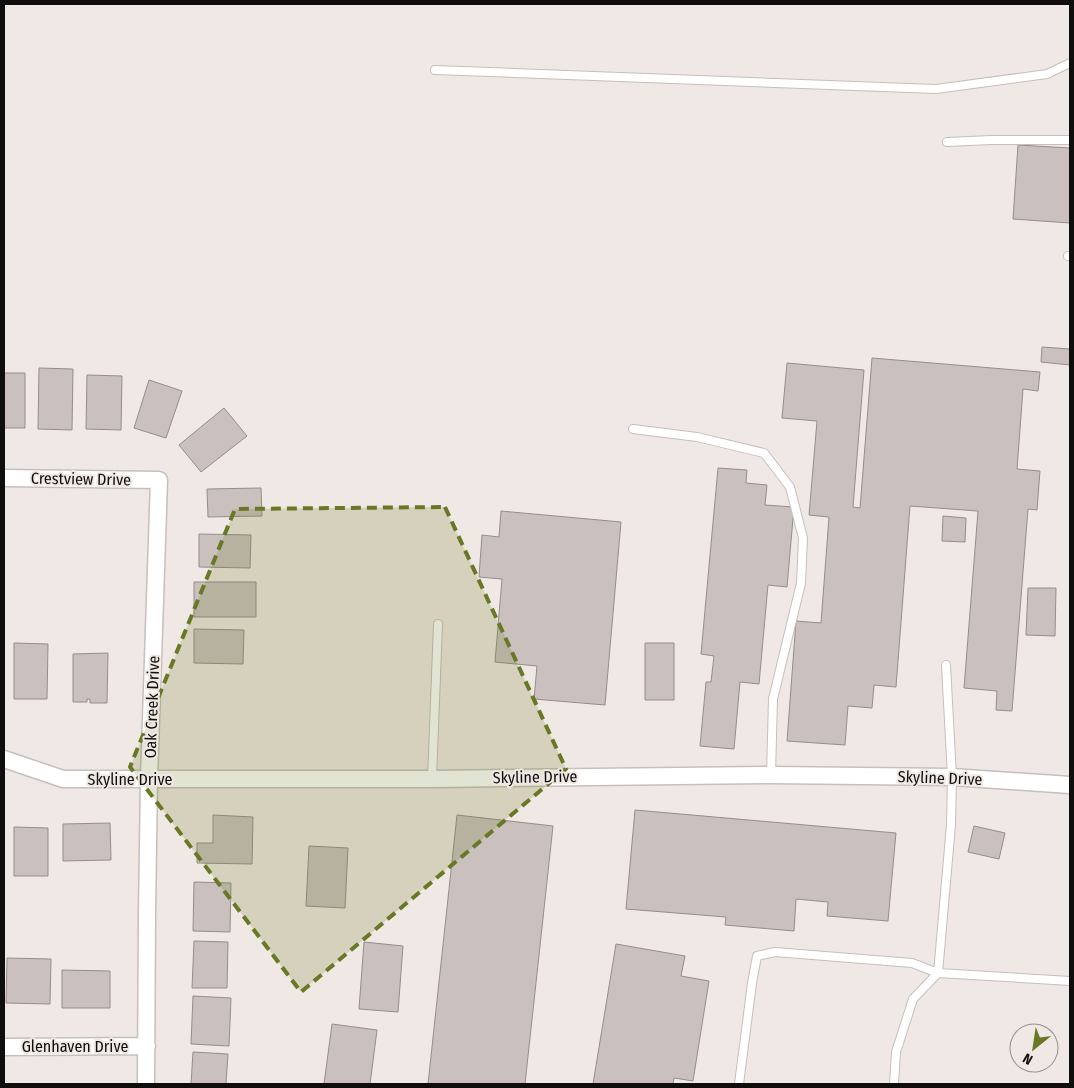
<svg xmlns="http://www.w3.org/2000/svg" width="1074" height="1088" font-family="'Fira Sans Condensed',sans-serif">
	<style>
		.building { fill: #cac1bf; stroke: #958d8b }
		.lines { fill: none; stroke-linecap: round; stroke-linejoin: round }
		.lane-casing { stroke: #c6bfbb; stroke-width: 10 }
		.street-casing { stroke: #c6bfbb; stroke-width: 19 }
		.lane { stroke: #fff; stroke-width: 8 }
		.street { stroke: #fff; stroke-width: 16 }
		.marked { fill: #687825; fill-opacity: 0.2; stroke: #687825; stroke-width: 4; stroke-dasharray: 10 6; stroke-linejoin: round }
		.labels { text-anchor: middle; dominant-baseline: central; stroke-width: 4; stroke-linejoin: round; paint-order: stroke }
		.street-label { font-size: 16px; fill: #100e0c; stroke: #f0e8e4 }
	</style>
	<rect width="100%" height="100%" fill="#f0e8e4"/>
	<!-- building -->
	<path class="building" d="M1018,145L1070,148V223L1013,219Z
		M1042,347L1070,349V365L1041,362Z
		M872,358L1040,372L1038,391L1023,389L1017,469L1040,471L1037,510L1028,509L1012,711L996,710L997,691L964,688L978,511L910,506L896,687L874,685L872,708L848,706L845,745L787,741L796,621L821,623L829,517L809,515L817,421L782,418L787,363L864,370L853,507L860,508Z
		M39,368L73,369L72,430L38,429Z
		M4,373H25V428H4Z
		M87,375L122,376L121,430L86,429Z
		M149,380L182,391L166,438L134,428Z
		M224,408L247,436L201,472L179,445Z
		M718,468L747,470L746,483L767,485L765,505L794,507L787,587L768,585L759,684L740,682L734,749L700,746L706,682H711L714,656L701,654Z
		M261,488L262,516L208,517L207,489Z
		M501,511L621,522L605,705L534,699L537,666L495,662L502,579L479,577L482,535L499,537Z
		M943,516L966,518L965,542L942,541Z
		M199,534L251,535L250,568L199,567Z
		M194,582H256V617H194Z
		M1028,588H1056L1055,636L1026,635Z
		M194,629L244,630L243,664L194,663Z
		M14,643L48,644L47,699H14Z
		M645,643H674V700H645Z
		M108,653L107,703H90V699H87V702H73V654Z
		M635,810L896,833L888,921L827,916L828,902L796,899L794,931L725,925L726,917L626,909Z
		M213,815L253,817L252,864L197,863V843H213Z
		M457,815L553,826L525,1084H428Z
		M110,823L111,860L63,861V824Z
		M974,826L1005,833L999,859L968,852Z
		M14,827L48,828V876H14Z
		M309,846L348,848L345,908L306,906Z
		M194,882L231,883L230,932L193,931Z
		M194,941L228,942L227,988H192Z
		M364,942L403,946L398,1012L359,1009Z
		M616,944L685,956L681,976L709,981L693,1081L674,1078L673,1084H593Z
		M7,958L51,959L50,1004L6,1003Z
		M62,970L110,971V1008H62Z
		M193,996L231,998L229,1046L191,1044Z
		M332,1024L377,1030L370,1084H324Z
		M193,1052L228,1054L226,1084H191Z"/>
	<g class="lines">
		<!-- lane casing -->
		<g class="lane-casing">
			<path id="lane" d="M435,70L936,89L1047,74L1070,63
				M947,142L991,140H1070
				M1068,256H1070
				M633,429L697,437L764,453L790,487L803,538L801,583L773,699L771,775
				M946,665L952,777L951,825L938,973L1070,981
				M432,779L438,624
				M739,1084L752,983L757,956L775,952L912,963L938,973L913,999L896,1052L894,1084"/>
		</g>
		<!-- street casing -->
		<g class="street-casing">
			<path id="street" d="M4,478L159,480L149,779L147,914L146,1084
				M4,759L63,779H432L771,775L952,777L1070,785
				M4,1047L147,1046"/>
		</g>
		<!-- lane -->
		<use href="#lane" class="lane"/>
		<!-- street -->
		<use href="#street" class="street"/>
	</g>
	<!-- marked area -->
	<path class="marked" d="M445,507L566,769L301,992L130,767L235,509Z"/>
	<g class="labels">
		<!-- street labels -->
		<g class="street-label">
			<text transform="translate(81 479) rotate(1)">Crestview Drive</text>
			<text transform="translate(152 707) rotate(-88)">Oak Creek Drive</text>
			<text transform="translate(535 777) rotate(-1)">Skyline Drive</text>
			<text transform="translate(940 778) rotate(2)">Skyline Drive</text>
			<text x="130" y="779">Skyline Drive</text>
			<text x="75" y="1046">Glenhaven Drive</text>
		</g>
	</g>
	<!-- border -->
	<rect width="1074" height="1088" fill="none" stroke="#100e0c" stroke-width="10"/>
	<!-- north arrow -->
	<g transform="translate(1034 1048) rotate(210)"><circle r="24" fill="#f0e8e4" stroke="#96918e"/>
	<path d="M0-4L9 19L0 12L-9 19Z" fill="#687825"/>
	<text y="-8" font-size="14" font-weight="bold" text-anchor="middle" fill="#100e0c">N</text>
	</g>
</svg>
